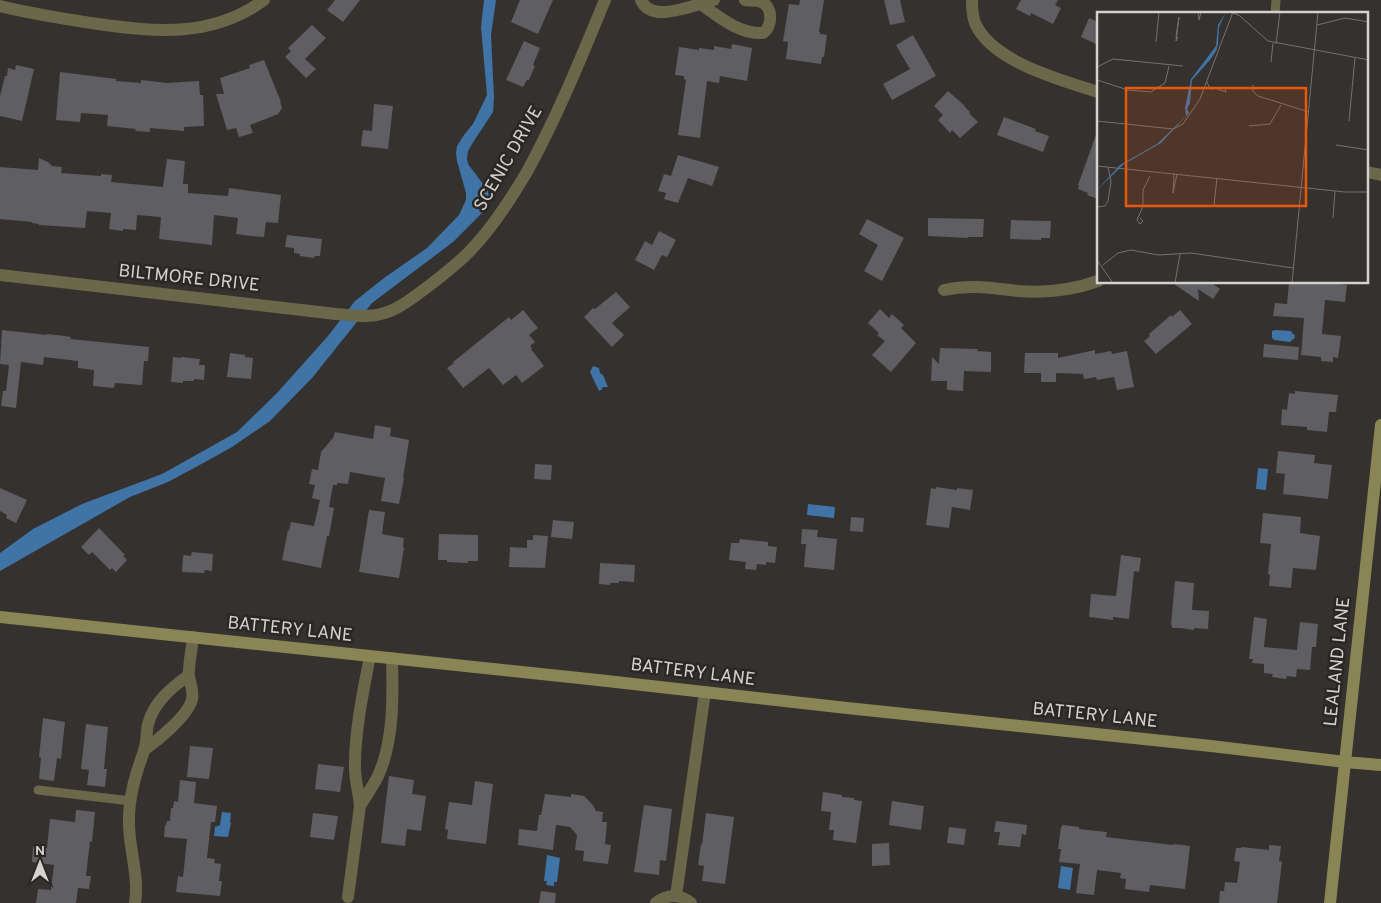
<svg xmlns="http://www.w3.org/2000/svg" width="1381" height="903" font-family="Overpass,sans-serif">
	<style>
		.water { fill: #4074a7 }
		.building { fill: #5f5e63 }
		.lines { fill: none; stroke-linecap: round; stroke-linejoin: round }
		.lane { stroke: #6a674a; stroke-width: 9 }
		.street { stroke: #6a674a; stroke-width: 12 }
		.secondary { stroke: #8a8555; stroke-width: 12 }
		.labels { text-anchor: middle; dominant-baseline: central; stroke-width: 5; stroke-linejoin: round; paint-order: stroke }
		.street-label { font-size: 18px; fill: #d4d2d0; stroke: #2a2724 }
		.inset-road { fill: none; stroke: #74716f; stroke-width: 1 }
		.view { fill: #e8590c; fill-opacity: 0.15; stroke: #e8590c; stroke-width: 2.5 }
		.inset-edge { fill: none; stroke: #d4d2d0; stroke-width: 2.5 }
	</style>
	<rect width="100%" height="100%" fill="#34312e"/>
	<!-- water -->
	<path class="water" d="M484,0H496L491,35L494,98L493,112L472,144L468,151L467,158L468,164L486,188L491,197L489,203L484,211L453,242L372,303L312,378L270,421L232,447L207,461L168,482L130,497L0,571V553L33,529L82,504L162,474L237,432L277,393L328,336L355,301L384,278L427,248L459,215L466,200V193L457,161L456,153L457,146L464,135L473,124L487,95L481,27Z
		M1275,330L1291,331L1293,334L1295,335L1294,339H1293L1290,342L1274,340L1272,338V331Z
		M593,366L599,368L600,373L603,375L608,387H603L601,390L599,391L590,372Z
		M1258,468L1268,469L1266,490L1256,489Z
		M808,504L835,507L834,518L807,515Z
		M222,812L231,813L230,822L231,823L228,837L214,836L215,827L220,825Z
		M547,855L560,858L557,882H554V886L546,885L547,881H544Z
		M1061,866L1073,868L1070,890L1058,888Z"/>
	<!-- building -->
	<path class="building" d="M335,0H360L343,22L327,10Z
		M520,0H553L538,34L511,22Z
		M800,0H824L819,32H820V34L827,35L824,57H822L821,64L786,59L788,42L783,41L789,4L799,5Z
		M884,0H900L905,22L890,25Z
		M1021,0H1058L1055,5L1061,8L1053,24L1031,13L1030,16L1016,9Z
		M1089,18L1098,22V45L1081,37Z
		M312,25L326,38L305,59L316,69L306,78L285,57L291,51L288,48Z
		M913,35L936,76L892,100L883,84L910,69L896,45Z
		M524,41L540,48L533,65L535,66L529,80H527L523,87L506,80Z
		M732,44L752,48L747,81L720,76L719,83L707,81L700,138L678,135L686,80L684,79V76L675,75L679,47L699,50V48L714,50V46L731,49Z
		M264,60L281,102H280L282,108L278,114L250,125L253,133L239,137L236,128L227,130L216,94H224L220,78L250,68L249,65Z
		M16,65L34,69L22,121L0,116V96L5,76H7L8,68L15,70Z
		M60,72L116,79V81L141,83V80L167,83L199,81L200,95H203L204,126L184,127V131L150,128V132L135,131L136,129L107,126L108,115L81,113L80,122L56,120Z
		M948,91L965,106H964L970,112L969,113L978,122L960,138L952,130L950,133L938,120L943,115L934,106Z
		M374,104L393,106L388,149L361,146L363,130L372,131Z
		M1004,117L1036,129L1035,131L1049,136L1043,152L997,135Z
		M1097,132H1098V199L1087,195L1088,193L1078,189L1079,186L1078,185Z
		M678,155L719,167L712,186L688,178L678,203L664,199L666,193L658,191L664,174L671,176Z
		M39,158L48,162L52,166L62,167L61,173L101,176V174L112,175L111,182L163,187L167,159L185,161L183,184H188V193L228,196L229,188L281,195L278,223L266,222L264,237L251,236L236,234L238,218L214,215L212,245L159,239L161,217L137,215L136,230L123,229V231L109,229L111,213L87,211L85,228L39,225V224L32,223V222L0,219V167L38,170Z
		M928,218L984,219L983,237H968V238L928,236Z
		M867,219L904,238L882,281L864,271L878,245L859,234Z
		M1011,220L1051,221L1050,238H1041V240L1010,239Z
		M659,231L676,240L667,257L662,255L654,270L635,260L645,241L652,245Z
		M287,235L322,239L320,256H315L314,258L300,256V254L294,253V248L285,247Z
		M1171,282H1210L1220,289L1213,299L1198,289L1199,301Z
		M1289,282H1319L1347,285L1345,302L1325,300L1322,334L1341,336L1338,358L1333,357V362L1321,361V357L1301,355L1304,318L1273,316L1275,303L1287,304Z
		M616,292L630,307L612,323L624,335L612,347L584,317L593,308L595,309Z
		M880,309L889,318L892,314L904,325L901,328L916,343L891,372L872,355L885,341L877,335L879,333L868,323Z
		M523,310L538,328L529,335L535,342L530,346L532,348L531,349L544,366L522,383L516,375L503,385L489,368L463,388L447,368L454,363L453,362L509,317L511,320Z
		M1180,310L1192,324L1156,354L1144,341L1150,336L1149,334L1171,315L1172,317Z
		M2,330L47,335V334L65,336L71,337L70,339L149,347L148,361H144L142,385L115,383L114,388L93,386L94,370L78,368V361L44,357L43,365L21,362L16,408L1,406L3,391H6L9,365L0,364Z
		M1264,344L1299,347L1298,360L1263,357Z
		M940,348L978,349L977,351L991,352V372L964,371L963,391L947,390V381H931L932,357L939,364Z
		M1095,350V354L1111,351L1112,354L1127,351L1134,387L1117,390L1114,377L1097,380L1096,377L1084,379L1083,374L1056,373V382H1041V373H1024L1025,353H1058V358Z
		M230,353L245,355V357L253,358L251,379L227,377Z
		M173,357L181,358V357L200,359L199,365H205L204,380L194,379V381H183V383L171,382Z
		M1295,391L1338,395L1336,412H1329L1327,432L1307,430V427L1281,425L1282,409L1287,410L1289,393L1295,394Z
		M375,425L391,428L390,436L409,440L403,478H404L399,504L381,501L385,478L350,472L348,484L337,483V485H333L329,507L334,508L329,536H327L321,568L282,560L288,530L289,531L291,522L314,526L320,500L312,498L315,485L309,484L312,469L318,470L321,452L333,438L335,432L373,439Z
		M1278,451L1315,455L1314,463L1332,465L1328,499L1283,494L1285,474L1276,473Z
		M535,464L552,465L551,480L534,479Z
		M936,487L957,490V488L973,490L970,510L952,507L949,528L926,525L931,488L936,489Z
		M0,488L27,500L16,523L6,518L7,515L0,511Z
		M369,510L385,512L382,534L404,538L403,547L404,548L399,578L359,572Z
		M1263,513L1301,517L1300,533L1320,536L1316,570L1293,568L1291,588L1269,586L1270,575L1268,574L1271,544L1260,543Z
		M851,517L864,518L863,532L850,531Z
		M553,520L574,522L572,539L551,537Z
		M99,528L125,555L123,556L127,560L116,572L112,568L110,570L92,552L89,555L81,547Z
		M802,529L818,530L817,537L837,539L834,570L804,567L806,544H801Z
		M439,534L478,535V561H468V563L447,562V560H438Z
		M533,535L548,536L545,568L509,567L510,547L527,548V540H533Z
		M740,539L768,542V546L777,547L775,563L766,562V565L757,564L756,570L745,569L746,562L729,560L731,543H739Z
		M192,552L213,554L212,571L205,570L204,573L182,572L183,557L184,555L191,556Z
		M1121,555L1141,558L1139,572L1134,571L1129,619L1113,617V620L1089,617L1091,594L1116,596Z
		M600,563L635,565L634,582L619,581V583H610V585L599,584Z
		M1175,581L1194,583L1192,610L1209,611L1208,629L1194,628V630L1180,628H1172V625H1171Z
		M1254,617L1267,619L1264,647L1297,650L1300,622L1318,624L1316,647H1312L1310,670L1297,669L1296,677L1287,676L1286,679L1272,677L1273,674L1264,673V664L1252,663L1253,659H1249Z
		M43,718L65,722L61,759L57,758L54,781L39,779L41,757H39Z
		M86,724L108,727L104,769H107L105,787L87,785L89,770L81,769Z
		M190,746L213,748L209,779L187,777Z
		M318,764L344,767L340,792L315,789Z
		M389,776L414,780L412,794L426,796L421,831L407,829L405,846L381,843Z
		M180,780L196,782L194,803L217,806L215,822H211L207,858L215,859L214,863L221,864L219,881H222L220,896L176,892L178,876L183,877L187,839L164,837L165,825H166L167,821H170L171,808H173L174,801L178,802Z
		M475,781L493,784L486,844L447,839L448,830L445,829L449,802L472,805Z
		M823,792L842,795V797L854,798V800L862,801L856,843L833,840L834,830H829L831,812L821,811Z
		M545,794L571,797V794L584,796L593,805L596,811L603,812L602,822H607L605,844L611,845L608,864L583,861L584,851L575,850L577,835L570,827L556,825L553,850L518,845L519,829L537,831L539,815H541Z
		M892,801L924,806L921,830L889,825Z
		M644,805L672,809L666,861L660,860L659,875L634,872Z
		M76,810L95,812L92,842L90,841L86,876H91L89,889L78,888L76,903H36L38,889L51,890L54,865L32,862L33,847L47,848L50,819L75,822Z
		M313,813L338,816L334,840L310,837Z
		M706,813L734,817L725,884L702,881L704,866L698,865L701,844L702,845Z
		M996,821L1027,825L1026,835L1022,834L1020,847L998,845L1000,832H994Z
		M1062,825L1079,827V829L1107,832L1106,837L1173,845L1174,844L1190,846L1185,889L1150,885L1149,892L1125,889L1126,879L1120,878L1121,873L1097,870L1094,895L1076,893L1080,864L1059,862L1061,849H1058L1061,827H1062Z
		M949,827L966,829L964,845L947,843Z
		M889,843L890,865L872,866V844Z
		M1269,845L1281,846L1279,861L1282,862L1277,903H1219L1220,891H1224L1225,882L1237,883L1240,862L1234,861L1236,848H1241V847L1269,850Z
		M541,891L556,893L555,903H539Z"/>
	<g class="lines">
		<!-- lane -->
		<path class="lane" d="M1275,14L1276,0
			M38,790L131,801"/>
		<!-- street -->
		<path class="street" d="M641,0C652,25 695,4 714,0
			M972,0C972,8 972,15 975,23C992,62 1061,80 1098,92
			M701,4C719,17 739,34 763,33C772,27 774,7 761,2C757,0 750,1 745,0
			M0,6C32,14 65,19 98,24C157,32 212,38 264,0
			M1367,172L1381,175
			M0,275L336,314C351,315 367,318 381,314C399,310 415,296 430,285C443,275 456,265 468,253C492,229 511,199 528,170C558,115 581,58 605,0
			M944,290C971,284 992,288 1018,291C1045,293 1073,290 1098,281
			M370,656C363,692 354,735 355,771C356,783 359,795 360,806C366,796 373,786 378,776C394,741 393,696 392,658
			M144,750C157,741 189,715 192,699C194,691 190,684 189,676C188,666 192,649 193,637
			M676,896L705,692
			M348,897L360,806
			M135,903C139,877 130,852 129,826C128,799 135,776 144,751C147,743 146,733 148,724C154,702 171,688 189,675
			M656,903C667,894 680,894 691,903"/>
		<!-- secondary -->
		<path class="secondary" d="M0,617L598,680L847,708L1211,746L1345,762L1381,765
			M1330,903L1381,425"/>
	</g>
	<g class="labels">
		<!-- street labels -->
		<g class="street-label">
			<text transform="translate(509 159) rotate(-60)">SCENIC DRIVE</text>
			<text transform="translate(189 279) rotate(6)">BILTMORE DRIVE</text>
			<text transform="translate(290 630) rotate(6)">BATTERY LANE</text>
			<text transform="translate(1338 662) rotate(-84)">LEALAND LANE</text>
			<text transform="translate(693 673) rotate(7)">BATTERY LANE</text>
			<text transform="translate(1095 716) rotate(6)">BATTERY LANE</text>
		</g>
	</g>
	<!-- overview -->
	<g transform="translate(1097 12)">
		<rect width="271" height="271" fill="#34312e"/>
		<path d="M129,0L122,15L121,33L119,39L113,48L95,68L93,91L90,97L92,101L64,131L27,152L0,178L23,153L60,132L89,104L88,96L94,67L119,34L121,13Z" fill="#4074a7"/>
		<path class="inset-road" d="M101,0L102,8L104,0M134,0L143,4L171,29L272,48M220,13L248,6L272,10M79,25L82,5L79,29L81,25M59,30L62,0M179,32L183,0M174,50L176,31M0,55L16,47L86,54M0,68L31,78L54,80L68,71L72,54M110,70L113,77L122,76H128L129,80L120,77M156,73V79L161,84L212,100M0,109L76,117L86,112L103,87L136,0M252,109L258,46M152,114L173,112L184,93M239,133L272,138M0,154L248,180H272M77,162L76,181L80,162M117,193L120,166M0,195L8,194L11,189L14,170L11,155M43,206L46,209L43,212L40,208L46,194V178L53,164M236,206L238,179M0,248L16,271M6,253L21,241L34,238L61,243L94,241L196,256M78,271L83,242M195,271L221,0"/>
		<path class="view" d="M29,76H209V194H29Z"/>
		<rect width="271" height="271" class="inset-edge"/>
	</g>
	<!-- north arrow -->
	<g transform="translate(40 863)" stroke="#2a2724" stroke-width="4" paint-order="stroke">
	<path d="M0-4L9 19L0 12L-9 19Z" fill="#d4d2d0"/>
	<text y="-8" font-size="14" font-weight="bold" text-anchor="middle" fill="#d4d2d0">N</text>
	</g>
</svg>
